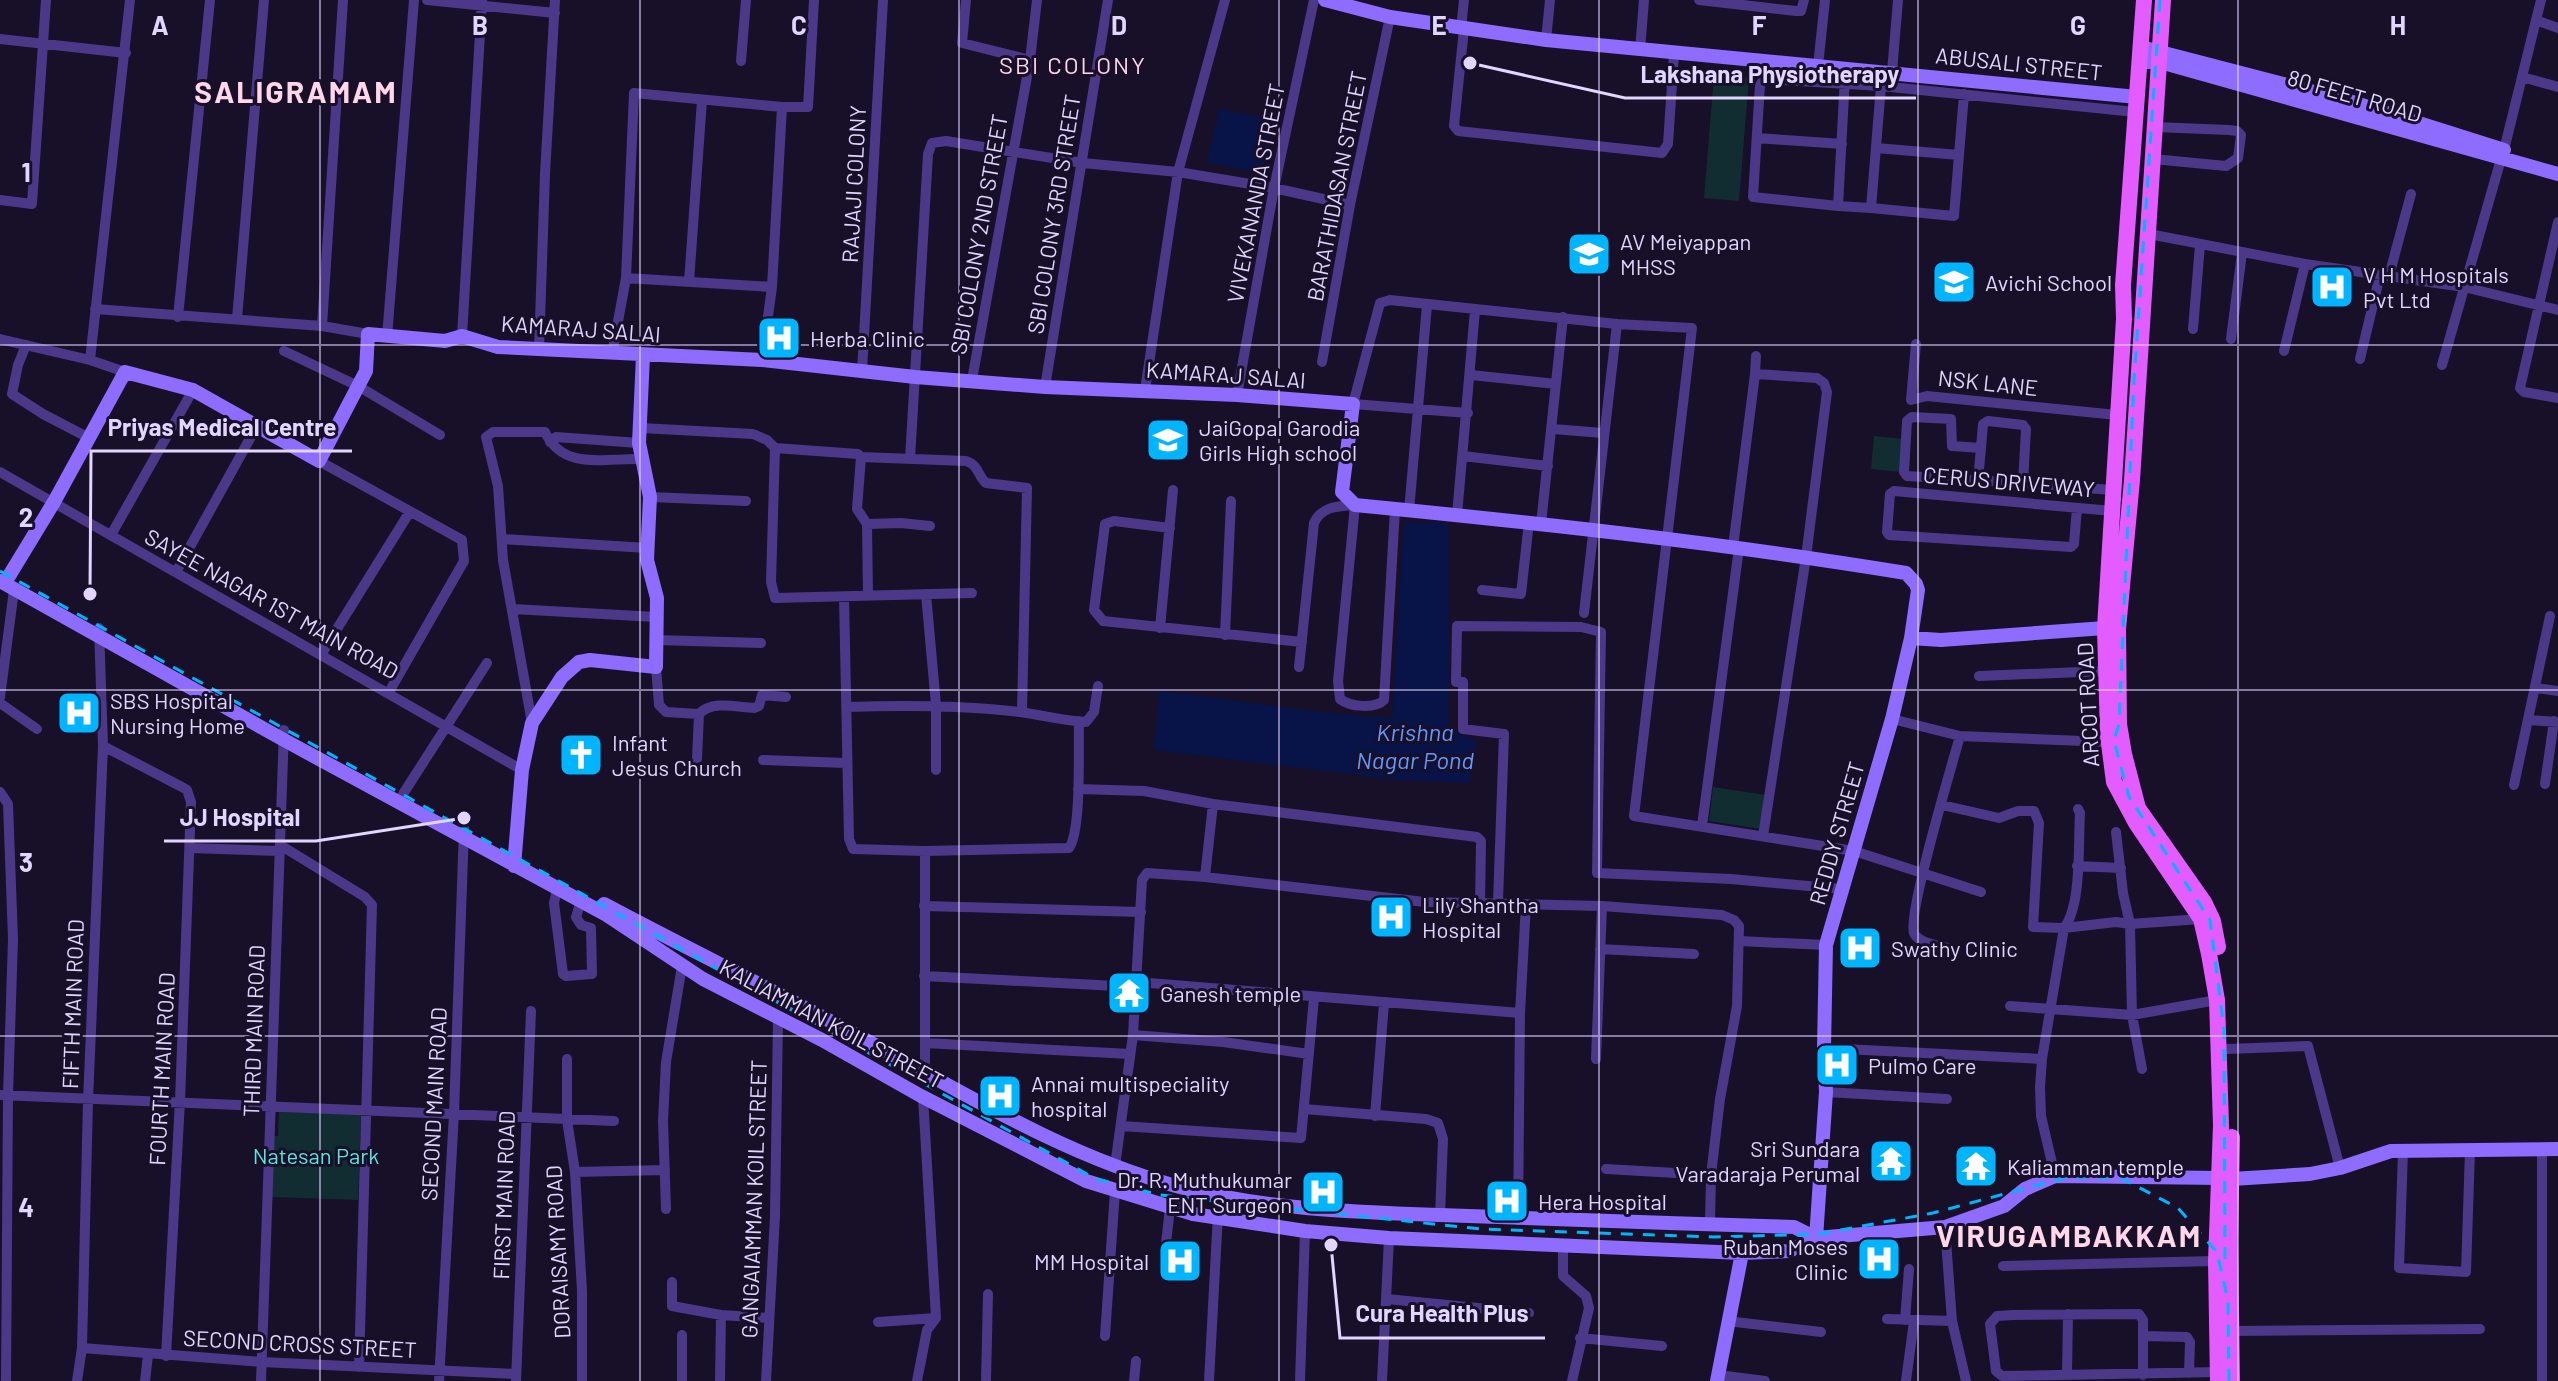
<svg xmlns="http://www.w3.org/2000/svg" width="2558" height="1381" font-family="Barlow,sans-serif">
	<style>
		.green { fill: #112d32 }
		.water { fill: #081347 }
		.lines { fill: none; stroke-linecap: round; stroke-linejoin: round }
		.street { stroke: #4b3888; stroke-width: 10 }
		.secondary { stroke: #8d6cff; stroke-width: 14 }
		.primary { stroke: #e25cff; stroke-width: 16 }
		.rail { stroke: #01b4ff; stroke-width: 3; stroke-dasharray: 12 10; stroke-linecap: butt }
		.grid { fill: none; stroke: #e2d5ff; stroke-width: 2; stroke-opacity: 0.55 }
		.labels { text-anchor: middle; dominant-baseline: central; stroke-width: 6; stroke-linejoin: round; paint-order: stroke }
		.street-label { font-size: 22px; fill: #e2d5ff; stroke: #180f28 }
		.poi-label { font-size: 22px; fill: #e2d5ff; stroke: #180f28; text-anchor: start }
		.park-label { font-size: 22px; fill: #5ce4dd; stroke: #180f28 }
		.neighbourhood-label { font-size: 24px; letter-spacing: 2px; fill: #ffd7e9; stroke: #180f28 }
		.water-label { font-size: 24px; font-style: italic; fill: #6398ff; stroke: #180f28 }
		.district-label { font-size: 30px; font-weight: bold; letter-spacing: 2px; fill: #ffd7e9; stroke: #180f28 }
		.grid-label { font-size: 26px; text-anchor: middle; font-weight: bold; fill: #e2d5ff; stroke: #180f28; stroke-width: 6; stroke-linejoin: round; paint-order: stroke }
		.leader { fill: none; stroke: #e2d5ff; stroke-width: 3 }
		.callout-dot { fill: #e2d5ff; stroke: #180f28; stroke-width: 3 }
		.callout-label { font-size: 24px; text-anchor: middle; font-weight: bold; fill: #e2d5ff; stroke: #180f28; stroke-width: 6; stroke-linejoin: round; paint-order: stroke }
	</style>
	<rect width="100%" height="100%" fill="#180f28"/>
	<!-- green -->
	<path class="green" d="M1714,75L1749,78L1739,201L1704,198Z
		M1874,436L1904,439L1901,472L1871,469Z
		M1713,787L1766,795L1761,829L1709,821Z
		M279,1111L361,1114L358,1200L271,1197L273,1136H278Z"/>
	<!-- water -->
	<path class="water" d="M1219,109L1274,120L1262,174L1207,162Z
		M1404,523H1449V729L1477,741L1469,783L1399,780L1154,750L1159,691C1236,699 1314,714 1392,718Z"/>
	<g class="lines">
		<!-- street -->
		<path class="street" d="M427,0L555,13
			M966,0L962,43L1030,60
			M1699,0L1796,11H1801L1804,0
			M2536,20L2558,28
			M1461,28L1464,0
			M1464,29L1454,126L1458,131L1662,153L1668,144L1674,54
			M0,39L126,53
			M1546,40L1550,0
			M1640,50L1644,0
			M741,61L746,0
			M1818,66L1825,0
			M1892,72L1898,0
			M1845,77L1838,206L1871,208
			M2522,77L2558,87
			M1881,86L1871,208L1954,216L1964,94
			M1757,138L1842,144
			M1876,148L1959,155
			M2504,150L2541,0
			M2153,159L2226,166L2238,158L2241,135L2237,131L2229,130L2155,127
			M0,200L32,204L46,0
			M1838,206L1753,197L1760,85L1764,79L1881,86L2135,112
			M2558,222L2520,388L2524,392L2558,398
			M2149,234L2305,264L2464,287L2558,310
			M2389,276L2411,194
			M626,278L772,287
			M689,282L702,100
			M95,309L322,326L368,334
			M178,317L210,0
			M237,319L264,0
			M322,326L343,0
			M2193,329L2200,245
			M462,336L482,0
			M387,337L414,0
			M0,339L90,360L125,372
			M2231,339L2242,253
			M1916,344L1911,400L1927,396L2117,415
			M26,345L18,365L12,394L43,414L89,438
			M539,350L545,174L555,0
			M284,351L358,386L440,435
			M2284,351L2305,264
			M612,354L626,278L634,93L782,107H808L814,0
			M1756,356L1755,374L1817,378L1824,383L1827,392L1806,557L1763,836
			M2360,359L2380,275
			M90,360L130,0
			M762,360L772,287L782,107
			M1322,362L1350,205L1390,17
			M2442,365L2501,159
			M862,371L883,0
			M1471,375L1556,384
			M972,380L1030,60L1037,0
			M1045,387L1108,0
			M1145,390L1178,172L1225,0
			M1237,395L1274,188L1314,0
			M1468,413L1353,404L1380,303L1390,300L1617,324L1692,328L1634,816L1854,851L1981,892
			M641,428L753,434L767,440L775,448
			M1553,429L1603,433
			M550,442L556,437L639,443
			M775,448L858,454L861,457L966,461C979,465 977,475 986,483L1027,488L1022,712
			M775,448L771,582L775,598L972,593
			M1981,448L1983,424L1988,421L2023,425L2026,429L2023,483L2112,490
			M1463,456L1548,466
			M861,457L857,509L867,524L868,595
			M910,459L928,154L932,143L946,141L1083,163L1178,172L1274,188L1350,205
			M319,461L462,540L464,561L389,692
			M0,472L522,770
			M1978,480L1981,448L1952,446L1951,419L1912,417L1907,421L1904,472L1907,476L2023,483
			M650,497L746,501
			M2077,508L2074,544L2071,547L1889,535L1887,532L1890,494L1894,491L2112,511
			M1409,511L1427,305
			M1457,515L1475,310
			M867,524L901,523L930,526
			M1541,524L1563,317
			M1170,528L1114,521L1105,524L1094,610L1103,621L1302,642
			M111,535L193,390
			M502,539L647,548
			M1733,547L1755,374
			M176,572L258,424
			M1482,590L1521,594L1529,522
			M926,594L936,705V770
			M844,597L849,839L853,849L925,851L1069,848C1082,830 1078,747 1079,721
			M513,609L656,617
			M1584,613L1617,324
			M1160,628L1173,490
			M1225,635L1231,501
			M656,640L761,643
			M322,653L409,513
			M656,667L659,705L666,712L699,714C713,700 735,707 754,708L759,706L762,695L786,697
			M1299,667L1314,523C1322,506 1338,506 1355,505L1338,681L1340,699C1350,707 1375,709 1384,700L1395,509
			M1979,676L2107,671
			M2536,688L2558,691
			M0,697L14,590
			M0,703L37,729
			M847,707C905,705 962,705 1020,712C1042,715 1063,721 1086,722L1094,712L1098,686
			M1892,719L1960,736L2109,742
			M2529,720L2558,722
			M532,723L503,560L498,486L486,437L493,432H545C563,471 605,458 641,459
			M103,746L182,787L187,790L191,802L180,1101L166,1356
			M697,759L699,714
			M763,760L846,763
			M2545,784L2554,721
			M2514,785L2550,616
			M1078,789L1144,791L1213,804L1477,837L1481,841L1480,905
			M0,792L8,804L13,939L8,1095L6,1381
			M403,794L487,663
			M1942,805L1999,818L2018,811H2034L2039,823L2033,927L2064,928L2116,922L2130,924L2201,919
			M1702,826L1739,548
			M2116,832L2123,893L2130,924L2132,1015L2142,1069
			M280,845L365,897L372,905L359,1367
			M190,848L279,851
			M2077,866L2121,868
			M1205,877L1213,804
			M557,889L554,903L563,974L566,976L592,974L591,928L581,925L576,917L581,901
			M1498,902L1504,734L1463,729V682H1456L1457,626L1581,627L1601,632L1597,873L1731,879L1842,889
			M924,906L1141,912
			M1739,941L1826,945
			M1600,949L1694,954
			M1952,949C1942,946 1918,944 1914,933C1907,915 1952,765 1960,736
			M924,976L1136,987
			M1137,982L1520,1013
			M2010,1006L2132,1015L2217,1000
			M1133,1035L1223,1042L1309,1054
			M925,1043L1130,1054
			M1824,1048L2042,1059
			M2227,1049L2308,1046L2340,1168
			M567,1059V1120L575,1172L582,1291V1381
			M1596,1059L1602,906
			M925,1073V851
			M1826,1092L1947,1099
			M0,1095L614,1121
			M1304,1109L1426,1119L1438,1123L1443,1139L1440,1215
			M1375,1116L1384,1003
			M1121,1126L1301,1138L1314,998
			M2403,1151L2399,1268L2466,1272L2470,1150
			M1115,1166L1133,1035L1142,880L1147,873L1205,877L1425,902L1602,906L1722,915L1734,920L1739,926L1737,1006L1720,1099L1711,1175L1710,1224
			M1606,1169L1711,1175
			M575,1172L665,1170
			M2055,1176L2041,1116L2040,1087L2042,1059L2064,928C2082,905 2078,843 2080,813L2078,809
			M666,1209L663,1121L666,1062L682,966
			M1518,1220L1520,1013L1526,904
			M1945,1227L1952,1321L1966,1381
			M1563,1244V1276L1586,1296L1589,1308L1572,1381
			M1165,1252L1170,1208
			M2003,1266L2216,1261
			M672,1282V1306L721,1315L769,1318
			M1387,1299L1529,1313
			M1887,1319L1952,1321
			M1905,1320L1909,1269
			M1727,1321L1821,1332
			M878,1322L936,1318
			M2231,1331L2480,1329
			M682,1335V1381
			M1105,1336L1115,1191
			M2143,1336L2187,1337L2190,1342L2189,1373
			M1580,1338L1662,1346
			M82,1348L262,1362L516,1374
			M1718,1375L1765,1381
			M2067,1375L2068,1314
			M2143,1375V1320L2139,1314L2013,1315L1997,1316L1990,1324L1996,1371L2002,1376L2218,1372
			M77,1381L82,1348L88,1101L103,746L99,628
			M145,1381L148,1355
			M261,1381L284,730
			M439,1381L454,1113L464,828
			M516,1381L531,1011
			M720,1381L721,1315
			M766,1381L775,1216L778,1018
			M917,1381L927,1330L936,1318L923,1097
			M986,1381L988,1294
			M1134,1381L1136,1361
			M1209,1381L1219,1195
			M1300,1381L1305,1231
			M1382,1381L1389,1238
			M1906,1381L1914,1321
			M2542,1381V1150"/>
		<!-- secondary -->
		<path class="secondary" d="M1325,0L1390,17L1546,40L2137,97
			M2141,47L2349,101L2504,150
			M2140,62H2160L2558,174
			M9,576L54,502L125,372L193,390L319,461L366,371L368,334L445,341L462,336L498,347L762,360L915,377L1045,387L1237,395L1353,404L1342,492L1355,505C1539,523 1723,543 1906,573L1916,584L1918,590L1911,638
			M0,581L284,740L605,914L703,979L822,1040L921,1096L1086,1181L1193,1214L1305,1231L1389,1238L1742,1253L1789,1251L1816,1238L1945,1227L2004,1206L2025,1189L2055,1176L2220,1178
			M514,866L522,770L532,723L562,677L579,662L590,660L656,667L657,598L647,560L650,497L639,443L643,356
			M604,904C690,950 777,992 862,1038C964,1093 1063,1155 1176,1186C1261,1209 1352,1212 1440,1215C1558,1220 1676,1223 1794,1227L1816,1238
			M2232,1179L2310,1174L2340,1168L2391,1151L2558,1149
			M1816,1238L1826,1092L1824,1048L1826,945L1892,719L1911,638L1941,640L2105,628
			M1717,1381L1742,1253"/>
		<!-- primary -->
		<path class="primary" d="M2144,0L2123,285L2124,319L2105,628L2108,736L2114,782L2136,823L2201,919L2209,954L2217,1000L2221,1125L2216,1261L2218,1381
			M2163,0L2132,480L2118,629L2119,724L2124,754L2138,808L2204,902L2213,921L2218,947
			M2232,1137L2230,1241L2232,1381"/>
		<!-- rail -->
		<path class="rail" d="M2160,0L2134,381L2119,724L2114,740L2129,797L2210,920L2224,1029L2225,1267
			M0,571L1096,1179L1160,1195L1481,1229L1714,1237L1819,1234L1933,1213L2068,1177L2121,1178L2178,1208L2217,1252L2228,1301L2229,1381"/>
	</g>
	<!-- grid -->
	<path class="grid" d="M320,0V1381M640,0V1381M959,0V1381M1279,0V1381M1599,0V1381M1918,0V1381M2238,0V1381M0,345H2558M0,690H2558M0,1036H2558"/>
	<!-- icons -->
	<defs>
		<g id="school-square" transform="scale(2.3)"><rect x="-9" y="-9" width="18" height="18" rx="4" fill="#01b4ff" stroke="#180f28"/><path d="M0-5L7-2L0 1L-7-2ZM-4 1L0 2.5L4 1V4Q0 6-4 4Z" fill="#fff"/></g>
		<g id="hospital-square" transform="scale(2.3)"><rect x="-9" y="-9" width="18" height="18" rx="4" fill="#01b4ff" stroke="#180f28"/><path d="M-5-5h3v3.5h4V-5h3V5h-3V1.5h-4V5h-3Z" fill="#fff"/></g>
		<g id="church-square" transform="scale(2.3)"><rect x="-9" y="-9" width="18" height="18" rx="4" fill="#01b4ff" stroke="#180f28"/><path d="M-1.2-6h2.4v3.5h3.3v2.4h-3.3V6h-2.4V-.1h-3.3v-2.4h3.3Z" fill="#fff"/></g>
		<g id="temple-square" transform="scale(2.3)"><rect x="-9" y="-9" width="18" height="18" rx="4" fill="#01b4ff" stroke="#180f28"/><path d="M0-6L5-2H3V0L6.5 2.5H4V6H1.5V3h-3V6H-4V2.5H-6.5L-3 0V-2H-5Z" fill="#fff"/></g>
	</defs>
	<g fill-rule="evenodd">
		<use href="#school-square" x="1589" y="254"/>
		<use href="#school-square" x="1954" y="282"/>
		<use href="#hospital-square" x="2332" y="287"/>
		<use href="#hospital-square" x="779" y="338"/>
		<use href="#school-square" x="1168" y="440"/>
		<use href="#hospital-square" x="79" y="713"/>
		<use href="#church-square" x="581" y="755"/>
		<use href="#hospital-square" x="1391" y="917"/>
		<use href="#hospital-square" x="1860" y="948"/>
		<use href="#temple-square" x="1129" y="993"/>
		<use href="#hospital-square" x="1837" y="1065"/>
		<use href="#hospital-square" x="1000" y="1096"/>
		<use href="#temple-square" x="1891" y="1161"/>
		<use href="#temple-square" x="1976" y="1166"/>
		<use href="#hospital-square" x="1323" y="1192"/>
		<use href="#hospital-square" x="1507" y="1201"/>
		<use href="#hospital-square" x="1879" y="1259"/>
		<use href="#hospital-square" x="1180" y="1261"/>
	</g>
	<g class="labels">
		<!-- street labels -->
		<g class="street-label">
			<text transform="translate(2019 63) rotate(6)">ABUSALI STREET</text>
			<text transform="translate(2355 95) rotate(16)">80 FEET ROAD</text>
			<text transform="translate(853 184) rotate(-87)">RAJAJI COLONY</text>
			<text transform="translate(1336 186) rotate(-79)">BARATHIDASAN STREET</text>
			<text transform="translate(1255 193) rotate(-79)">VIVEKANANDA STREET</text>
			<text transform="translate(1053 214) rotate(-81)">SBI COLONY 3RD STREET</text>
			<text transform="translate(978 234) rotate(-80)">SBI COLONY 2ND STREET</text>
			<text transform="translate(581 328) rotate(4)">KAMARAJ SALAI</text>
			<text transform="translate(1226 374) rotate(4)">KAMARAJ SALAI</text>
			<text transform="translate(1988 382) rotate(6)">NSK LANE</text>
			<text transform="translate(2009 481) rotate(5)">CERUS DRIVEWAY</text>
			<text transform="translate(272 603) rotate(29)">SAYEE NAGAR 1ST MAIN ROAD</text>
			<text transform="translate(2087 705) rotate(-93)">ARCOT ROAD</text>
			<text transform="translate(1836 833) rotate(-74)">REDDY STREET</text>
			<text transform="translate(72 1004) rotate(-88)">FIFTH MAIN ROAD</text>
			<text transform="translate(832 1023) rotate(28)">KALIAMMAN KOIL STREET</text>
			<text transform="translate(253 1031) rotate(-88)">THIRD MAIN ROAD</text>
			<text transform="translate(161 1069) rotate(-87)">FOURTH MAIN ROAD</text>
			<text transform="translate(433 1104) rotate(-87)">SECOND MAIN ROAD</text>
			<text transform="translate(503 1195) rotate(-88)">FIRST MAIN ROAD</text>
			<text transform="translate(753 1199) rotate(-88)">GANGAIAMMAN KOIL STREET</text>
			<text transform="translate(557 1252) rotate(-93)">DORAISAMY ROAD</text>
			<text transform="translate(300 1343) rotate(3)">SECOND CROSS STREET</text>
		</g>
		<!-- poi labels -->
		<g class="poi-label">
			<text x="1620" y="241">AV Meiyappan<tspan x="1620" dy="25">MHSS</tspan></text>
			<text x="2363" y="274">V H M Hospitals<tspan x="2363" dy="25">Pvt Ltd</tspan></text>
			<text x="1985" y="282">Avichi School</text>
			<text x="810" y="338">Herba Clinic</text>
			<text x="1199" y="427">JaiGopal Garodia<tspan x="1199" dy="25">Girls High school</tspan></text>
			<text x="110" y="700">SBS Hospital<tspan x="110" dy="25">Nursing Home</tspan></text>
			<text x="612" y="742">Infant<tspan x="612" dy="25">Jesus Church</tspan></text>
			<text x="1422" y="904">Lily Shantha<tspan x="1422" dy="25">Hospital</tspan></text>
			<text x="1891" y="948">Swathy Clinic</text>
			<text x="1160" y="993">Ganesh temple</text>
			<text x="1868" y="1065">Pulmo Care</text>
			<text x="1031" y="1083">Annai multispeciality<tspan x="1031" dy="25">hospital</tspan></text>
			<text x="1860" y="1148" text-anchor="end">Sri Sundara<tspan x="1860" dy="25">Varadaraja Perumal</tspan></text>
			<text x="2007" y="1166">Kaliamman temple</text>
			<text x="1292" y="1179" text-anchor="end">Dr. R. Muthukumar<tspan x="1292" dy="25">ENT Surgeon</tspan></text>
			<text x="1538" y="1201">Hera Hospital</text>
			<text x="1848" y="1246" text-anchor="end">Ruban Moses<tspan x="1848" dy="25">Clinic</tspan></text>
			<text x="1149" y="1261" text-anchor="end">MM Hospital</text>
		</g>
		<!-- park labels -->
		<g class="park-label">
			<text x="316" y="1155">Natesan Park</text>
		</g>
		<!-- neighbourhood labels -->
		<g class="neighbourhood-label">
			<text x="1073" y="64">SBI COLONY</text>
		</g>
		<!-- water labels -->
		<g class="water-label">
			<text x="1415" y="731">Krishna<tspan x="1415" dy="28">Nagar Pond</tspan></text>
		</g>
		<!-- district labels -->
		<g class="district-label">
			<text x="296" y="91">SALIGRAMAM</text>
			<text x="2069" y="1235">VIRUGAMBAKKAM</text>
		</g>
	</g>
	<g class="grid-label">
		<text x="160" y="35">A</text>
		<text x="480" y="35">B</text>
		<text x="799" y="35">C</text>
		<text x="1119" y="35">D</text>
		<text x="1439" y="35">E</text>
		<text x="1759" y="35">F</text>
		<text x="2078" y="35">G</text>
		<text x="2398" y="35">H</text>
		<text x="26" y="182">1</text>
		<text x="26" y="527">2</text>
		<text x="26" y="872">3</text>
		<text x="26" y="1217">4</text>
	</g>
	<!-- callouts -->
	<path class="leader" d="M1470 63L1625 98H1916M90 594L91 451H352M464 818L316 841H164M1331 1245L1340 1338H1545"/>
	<g class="callout-dot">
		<circle cx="1470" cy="63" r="8"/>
		<circle cx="90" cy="594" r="8"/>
		<circle cx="464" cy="818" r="8"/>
		<circle cx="1331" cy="1245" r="8"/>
	</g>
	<g class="callout-label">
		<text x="1770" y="83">Lakshana Physiotherapy</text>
		<text x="222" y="436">Priyas Medical Centre</text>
		<text x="240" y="826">JJ Hospital</text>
		<text x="1442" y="1322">Cura Health Plus</text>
	</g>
</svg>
